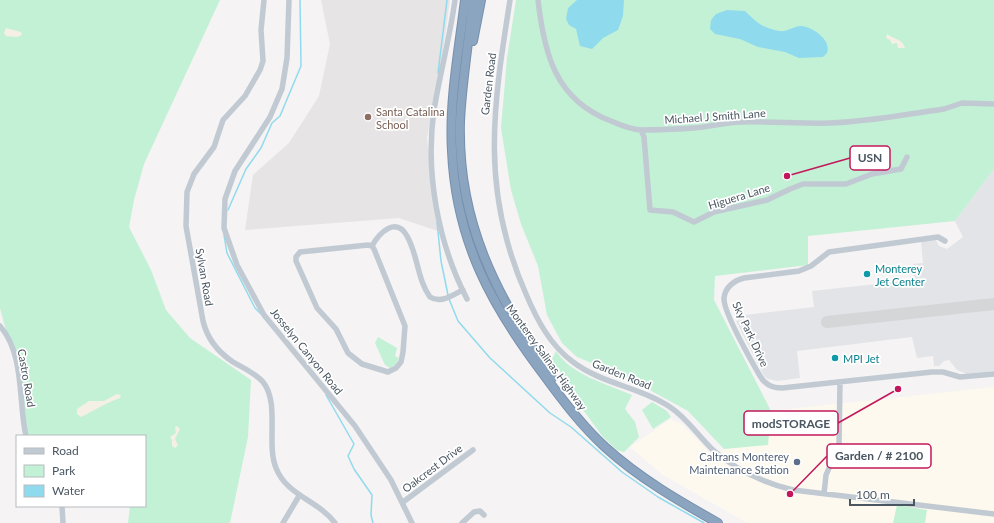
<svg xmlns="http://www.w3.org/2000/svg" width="994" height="523" font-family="Lato,sans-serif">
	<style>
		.commercial { fill: #fdf9ef }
		.education { fill: #e6e4e5 }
		.airport { fill: #e2e4e7 }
		.green { fill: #c3f1d5 }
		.sand { fill: #f5f0e5 }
		.water { fill: #90daee }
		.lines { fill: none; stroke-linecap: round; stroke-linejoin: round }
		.stream { stroke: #90daee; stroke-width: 1.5 }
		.taxiway { stroke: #d5d6d8; stroke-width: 12 }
		.highway-casing { stroke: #7690ad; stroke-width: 10 }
		.minor { stroke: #c1cad2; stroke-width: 5.5 }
		.highway { stroke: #8ba5c1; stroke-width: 8 }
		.education-dot { fill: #8d6e63; stroke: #fff; stroke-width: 1.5 }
		.culture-dot { fill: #0f9aa8; stroke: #fff; stroke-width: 1.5 }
		.service-dot { fill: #5c6f8a; stroke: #fff; stroke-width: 1.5 }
		.labels { text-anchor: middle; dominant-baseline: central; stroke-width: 3.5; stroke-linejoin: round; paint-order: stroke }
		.street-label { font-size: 11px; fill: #4a5661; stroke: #fff }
		.education-label { font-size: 11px; fill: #785e54; stroke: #fff; text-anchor: start }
		.culture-label { font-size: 11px; fill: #0d838f; stroke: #fff; text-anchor: start }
		.service-label { font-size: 11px; fill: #4e5e75; stroke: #fff; text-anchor: end }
		.leader { fill: none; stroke: #c2185b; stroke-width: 1.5 }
		.callout-dot { fill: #c2185b; stroke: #fff; stroke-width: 1.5 }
		.callout { fill: #fff; stroke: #c2185b; stroke-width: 1.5 }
		.callout-label { font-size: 12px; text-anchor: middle; font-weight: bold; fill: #4a5661 }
	</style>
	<rect width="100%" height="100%" fill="#f5f3f3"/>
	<!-- commercial -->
	<path class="commercial" d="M994,387V523H747L663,475L630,447L671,419L683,425L713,456L724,449L768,445L771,411Z"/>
	<!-- education -->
	<path class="education" d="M321,0H450L443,51L427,138L438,231L399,218L245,230L253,175L289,143L319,96L330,44Z"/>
	<!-- airport -->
	<path class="airport" d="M994,169V371L967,374L957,370L949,360L944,361L939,366H934L933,356L917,358L912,337L797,351L800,378L777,381L768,379L764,376L736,321L743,320V315H745L814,307L812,291L914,280L913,264L923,263L921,241L936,240L939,246L947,249L963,237L955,221Z"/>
	<!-- green -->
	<path class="green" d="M0,0H220L144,164L134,200L129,227L151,270L166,310L190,338L251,380L248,437L230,523H128L130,506H145V436H26L20,383L0,308Z
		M516,0H994V169L955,221L808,236V265L715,276L714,300L771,411L768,445L724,449L688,411L628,378L577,357L562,343L547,315L538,266L521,224L511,190L501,128L507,58Z
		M378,337L397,348L395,356L399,358L396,364L390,368L385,365L375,343Z
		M556,351C571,375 607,384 632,395L625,409L635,422L639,437L624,452L617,450L603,437L578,403L569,383L551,361Z
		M652,402L667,411L671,417L653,429L642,410Z
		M897,505L927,510L925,523H893Z"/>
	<!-- sand -->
	<path class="sand" d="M6,28L21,32L22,35L17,37L6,36L4,33Z
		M887,34C893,39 903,39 905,48H898L897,43L892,44L890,40L886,38Z
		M117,394L121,395L120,398C106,403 95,410 81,417L77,414V409L89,401H104Z
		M175,427L177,426L180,429L175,439L178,445L175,448L172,446V440L170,437L176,433Z"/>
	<!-- water -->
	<path class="water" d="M577,0H624L623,16L618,30L603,38L592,49L580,46L576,29L569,25L566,19L568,8Z
		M727,10L745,11C756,22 762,28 779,31C787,32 792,27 800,26C811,26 832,39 827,53L823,57L799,58L785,52L758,47L740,39L715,34L710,29L711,20L716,14Z"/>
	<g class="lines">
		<!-- stream -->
		<path class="stream" d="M438,73L447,0
			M228,210L246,169L261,148L272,123L280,116L301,66L300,0
			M437,222L441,261L448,295
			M224,235L227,253L255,308L261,314
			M449,299L458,321L490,358L550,413L571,427L622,472L658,497L704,523
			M326,395L354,444L348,456L354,469L372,495L371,515L373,523"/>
		<!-- taxiway -->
		<path class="taxiway" d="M827,322L994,304"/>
		<!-- highway casing -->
		<g class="highway-casing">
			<path id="highway" d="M465,0C459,50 449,101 452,151C456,241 491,305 544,375C563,401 582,426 605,447C639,478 679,501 718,523
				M473,0C469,40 462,80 460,121C457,224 497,295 552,378
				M473,41L481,0"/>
		</g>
		<!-- minor -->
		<path class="minor" d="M264,0L261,30L263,61L260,70L245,96L223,120L214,147L194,174L187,192L186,226L203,321C207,338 218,352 233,362C243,368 255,373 263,382C280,403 266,444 276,468C287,496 318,500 335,523
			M289,0L287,58L282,89L270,117L235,171L225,199L224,228L237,265L264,315L355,426L391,480L412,523
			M455,0C450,37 440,73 434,110C425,173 438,243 467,299
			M510,0C493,108 480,190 526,294C537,320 550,345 573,362C602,384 640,387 670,407C687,418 698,436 713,450C736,470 764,483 793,490L994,514
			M538,0C544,53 555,100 611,121C620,125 633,130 643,130C660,130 678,129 694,128C710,127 726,122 742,122C772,121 801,124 830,123C869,122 906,114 944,109L962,103L994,104
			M641,130L644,137L650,210L673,212L694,222L714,212L767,200L790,189L803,184H846L872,174L901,169L907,157
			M945,241L938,237L829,252L811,266L799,271L744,278C735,280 725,287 724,298C723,312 752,362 760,376C765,385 772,388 782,388L932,372H943L960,377L994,374
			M368,245L372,246L374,249L405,326L403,352L401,362L396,368L388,372L362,364L348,353L336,329L317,308L296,261V257L300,252Z
			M372,246C379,233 396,216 407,236C418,255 417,279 430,297C441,304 452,295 463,290
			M0,326C25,355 18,401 26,436
			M824,494L826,475L839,445L840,382
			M403,502L473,450
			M62,506L63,523
			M283,523L299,496
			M462,523L474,512L480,511L484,515"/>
		<!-- highway -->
		<use href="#highway" class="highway"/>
	</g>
	<!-- markers -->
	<circle class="education-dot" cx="368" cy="117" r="4"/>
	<g class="culture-dot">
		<circle cx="867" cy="274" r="4"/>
		<circle cx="835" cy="358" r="4"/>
	</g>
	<circle class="service-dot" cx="797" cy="462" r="4"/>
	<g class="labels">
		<!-- street labels -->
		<g class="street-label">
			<text transform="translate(488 84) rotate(-83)">Garden Road</text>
			<text transform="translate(715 116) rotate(-4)">Michael J Smith Lane</text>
			<text transform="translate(739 196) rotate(-17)">Higuera Lane</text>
			<text transform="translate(205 277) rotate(80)">Sylvan Road</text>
			<text transform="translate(751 334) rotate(65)">Sky Park Drive</text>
			<text transform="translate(307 351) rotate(51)">Josselyn Canyon Road</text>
			<text transform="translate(547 357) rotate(54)">Monterey Salinas Highway</text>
			<text transform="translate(622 374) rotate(22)">Garden Road</text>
			<text transform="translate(27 378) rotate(80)">Castro Road</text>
			<text transform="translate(432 468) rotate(-37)">Oakcrest Drive</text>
		</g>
		<!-- education labels -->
		<g class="education-label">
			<text x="376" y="111">Santa Catalina<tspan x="376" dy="13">School</tspan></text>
		</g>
		<!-- culture labels -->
		<g class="culture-label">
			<text x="875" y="268">Monterey<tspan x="875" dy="13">Jet Center</tspan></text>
			<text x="843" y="358">MPI Jet</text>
		</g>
		<!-- service labels -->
		<g class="service-label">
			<text x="789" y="456">Caltrans Monterey<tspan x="789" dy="13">Maintenance Station</tspan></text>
		</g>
	</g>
	<!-- callouts -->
	<path class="leader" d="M787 176L850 158M898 389L838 423M790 494L827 456"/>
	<g class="callout-dot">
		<circle cx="787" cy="176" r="4"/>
		<circle cx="898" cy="389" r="4"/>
		<circle cx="790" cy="494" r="4"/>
	</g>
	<g class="callout">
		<rect x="850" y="146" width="40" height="24" rx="4"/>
		<rect x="744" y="411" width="94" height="24" rx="4"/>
		<rect x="827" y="444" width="104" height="24" rx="4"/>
	</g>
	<g class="callout-label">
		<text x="870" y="162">USN</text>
		<text x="791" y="428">modSTORAGE</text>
		<text x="879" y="460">Garden / # 2100</text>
	</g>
	<!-- legend -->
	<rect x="16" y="435" width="130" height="72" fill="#ffffff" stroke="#b7bbc0"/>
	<rect x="24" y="448" width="20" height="6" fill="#c1cad2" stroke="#b7bbc0"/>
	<text x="52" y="455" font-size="12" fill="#4a5661">Road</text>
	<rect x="24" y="465" width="20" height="12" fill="#c3f1d5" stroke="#b7bbc0"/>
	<text x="52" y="475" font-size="12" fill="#4a5661">Park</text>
	<rect x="24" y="485" width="20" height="12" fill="#90daee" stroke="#b7bbc0"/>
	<text x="52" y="495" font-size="12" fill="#4a5661">Water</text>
	<!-- scale -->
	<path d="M850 499v6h64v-6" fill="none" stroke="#4a5661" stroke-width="2"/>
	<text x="856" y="499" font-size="12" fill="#4a5661" stroke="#ffffff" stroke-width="3" paint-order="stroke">100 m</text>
</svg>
